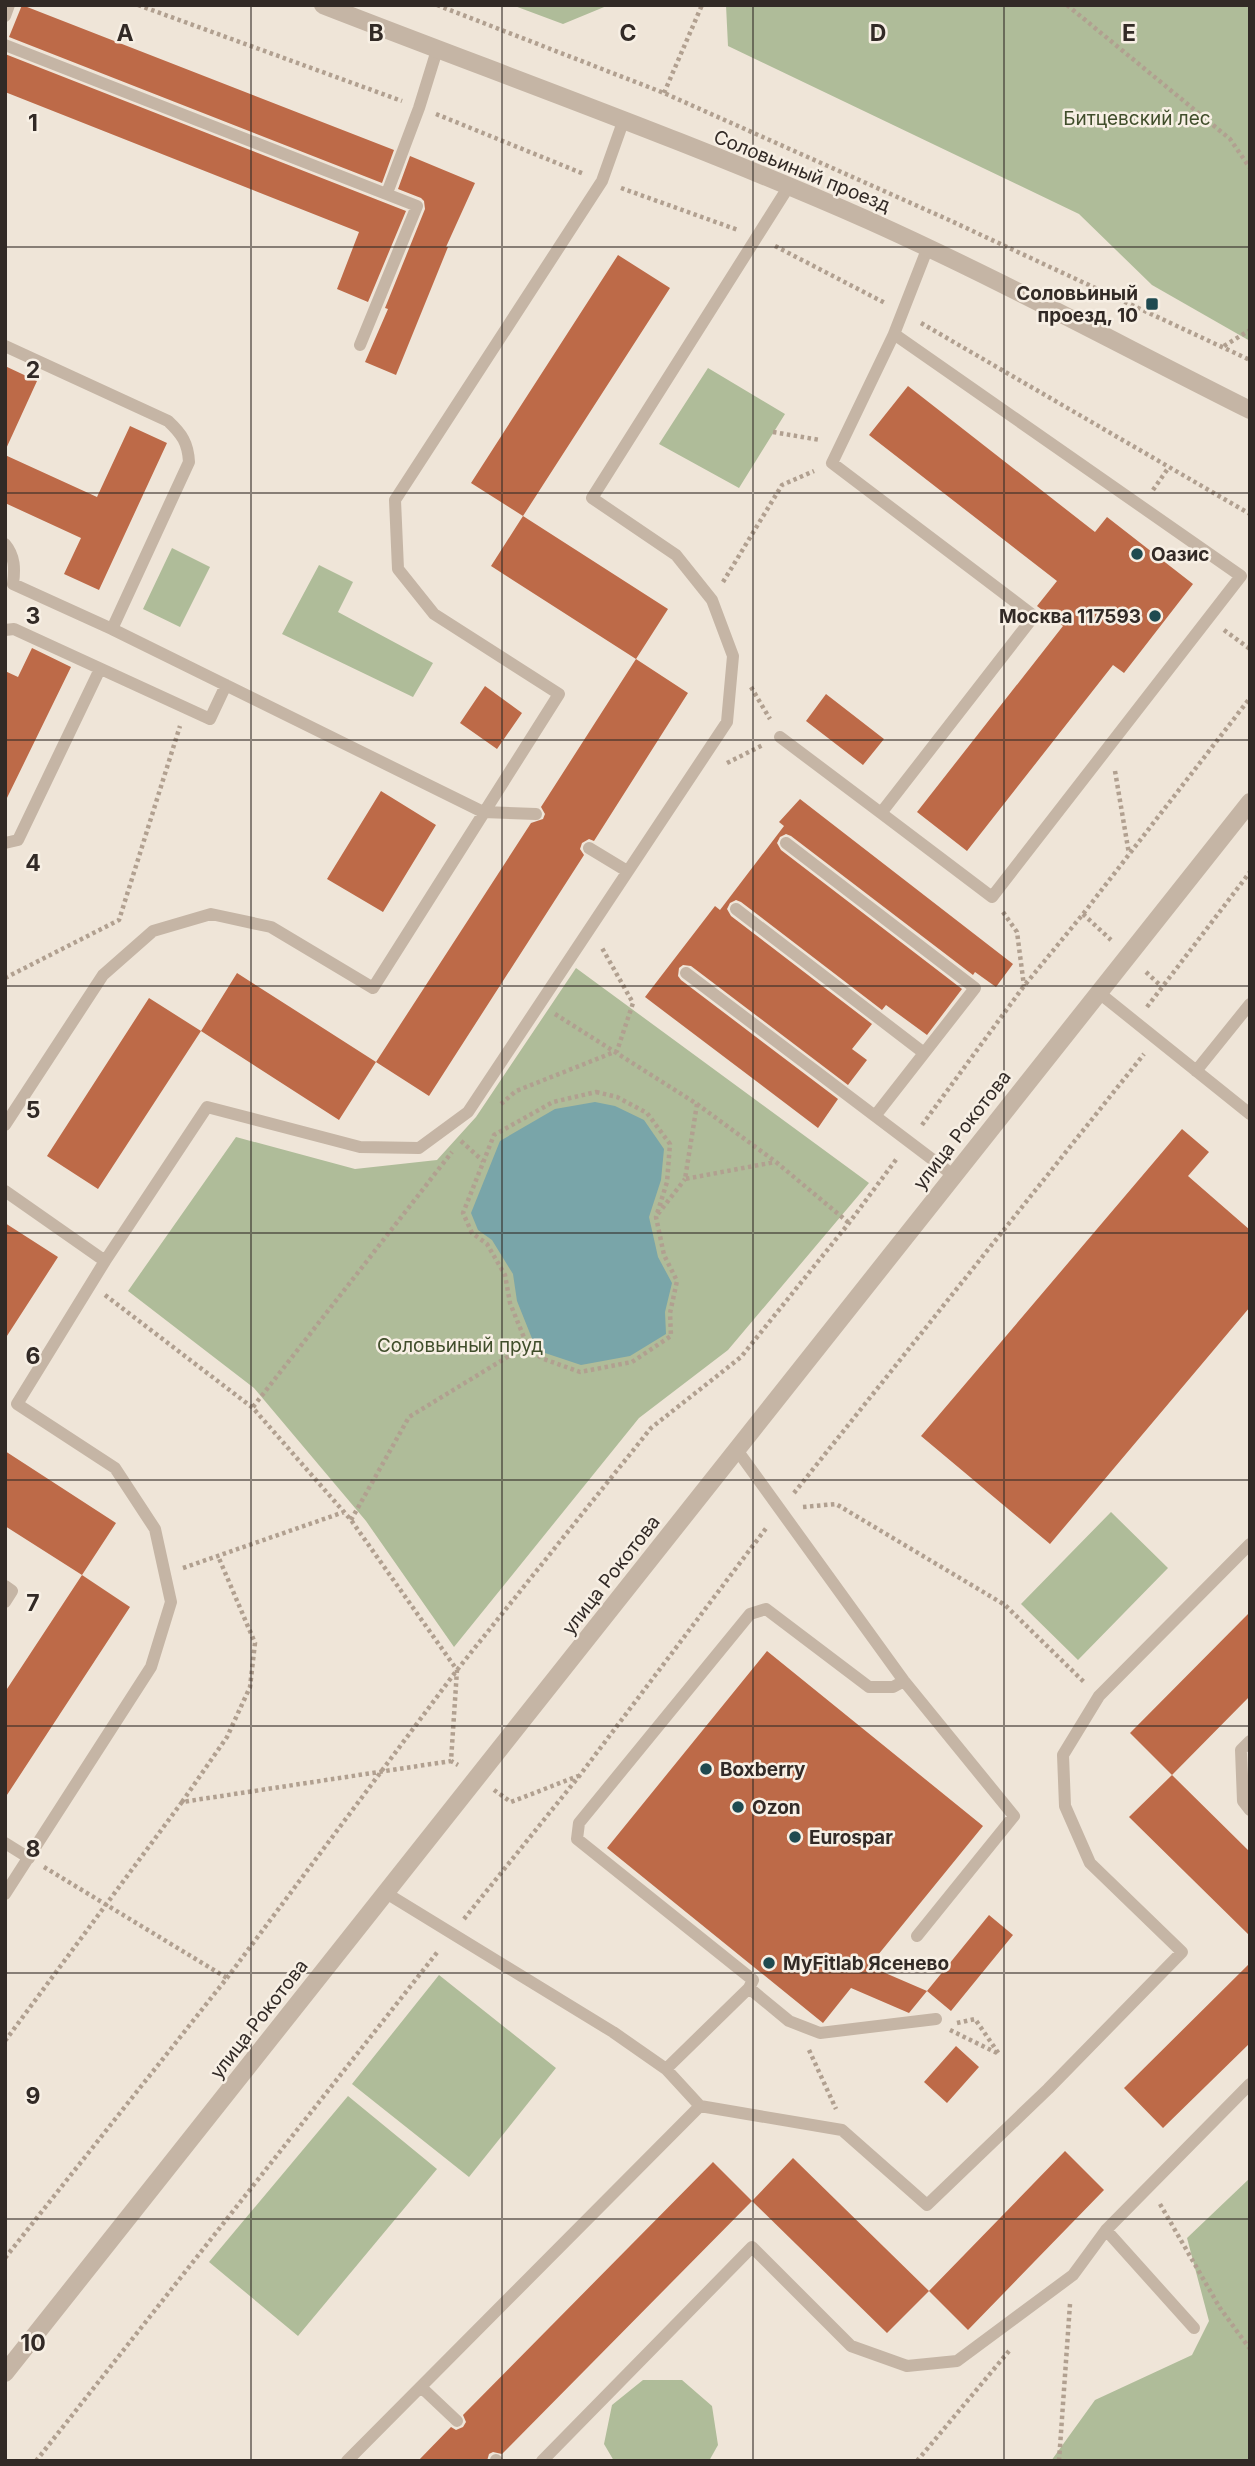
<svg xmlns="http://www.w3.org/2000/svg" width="1255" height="2466" font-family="Inter,sans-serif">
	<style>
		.green { fill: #afbc99 }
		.water { fill: #79a5a9 }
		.building { fill: #bd6a48 }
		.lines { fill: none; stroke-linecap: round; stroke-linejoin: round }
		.path { stroke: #b1a090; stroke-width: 4.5; stroke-dasharray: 3.5 3.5; stroke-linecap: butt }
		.service { stroke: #c5b5a5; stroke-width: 12 }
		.tertiary { stroke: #c5b5a5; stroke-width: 18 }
		.grid { fill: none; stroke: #322a26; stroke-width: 2; stroke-opacity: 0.55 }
		.poi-dot { fill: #1f4a50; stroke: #f7efe4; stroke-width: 2.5 }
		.labels { text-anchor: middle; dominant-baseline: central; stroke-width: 5; stroke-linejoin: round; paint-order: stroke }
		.park-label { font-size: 19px; fill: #404e2b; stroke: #f7efe4 }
		.street-label { font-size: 19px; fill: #322a26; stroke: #f7efe4 }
		.poi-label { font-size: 19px; font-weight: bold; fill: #322a26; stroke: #f7efe4; text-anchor: start }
		.grid-label { font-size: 23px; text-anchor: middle; font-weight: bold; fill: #322a26; stroke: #f7efe4; stroke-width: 5; stroke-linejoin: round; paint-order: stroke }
	</style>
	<rect width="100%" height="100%" fill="#efe5d8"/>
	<!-- green -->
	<path class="green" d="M512,5H609L563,24Z
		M726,5H1250V341L1152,285L1079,214L728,46Z
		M708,368L785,414L739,488L659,444Z
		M172,548L210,567L180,627L143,609Z
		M319,565L353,582L338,612L433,663L413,697L282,634Z
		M576,968L869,1183L728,1350L639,1418L454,1647L366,1521L254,1388L128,1291L236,1137L355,1169L437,1160L476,1117Z
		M1111,1512L1168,1568L1078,1660L1021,1604Z
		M439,1975L556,2068L469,2177L352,2084Z
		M348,2096L437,2169L298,2336L209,2262Z
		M1250,2178V2461H1051L1095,2400L1192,2355L1209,2321L1187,2238Z
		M643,2380H682L712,2406L718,2445L709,2461H614L604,2444L612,2405Z"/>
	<!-- water -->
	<path class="water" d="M595,1102L615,1106L644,1120L664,1149L661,1180L649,1217L658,1257L672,1283L665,1312L666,1334L630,1356L581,1365L545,1353L533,1341L517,1301L513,1274L492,1240L478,1230L471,1213L500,1141L555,1109Z"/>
	<!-- building -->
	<path class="building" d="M22,5L394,150L382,183L9,37Z
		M5,54L406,211L368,302L337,289L359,232L5,92Z
		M410,156L475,183L446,247H448L396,375L365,362L388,309L385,308L425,209L424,201L421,198L398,189Z
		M618,255L670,288L523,516L471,483Z
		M5,366L37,381L5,451Z
		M908,386L1095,532L1107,517L1193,584L1124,673L1113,665L967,851L917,812L1063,626L1037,606L1057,581L869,435Z
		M130,426L167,443L99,590L64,574L81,538L5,503V455L97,497Z
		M523,516L668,609L636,659L491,566Z
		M32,648L71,667L5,802V671L18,677Z
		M636,659L688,693L594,841L589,839L582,843L580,849L584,855L429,1096L376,1062L531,823L543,819L545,814L541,807Z
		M485,686L522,713L497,749L460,723Z
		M826,694L884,739L863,765L806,721Z
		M381,791L436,825L383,912L327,879Z
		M800,799L1013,964L996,987L975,972L973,975L791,836L786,834L780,837L777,843L781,850L962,989L927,1035L886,1005L882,1010L741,902L736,900L730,903L727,909L731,916L872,1024L852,1049L867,1060L848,1085L691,966L683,965L679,968L678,976L681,980L838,1099L818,1128L645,997L715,906L720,910L784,826L779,822Z
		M237,973L376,1062L339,1120L201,1031Z
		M149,998L201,1031L98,1189L47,1156Z
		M1182,1129L1209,1152L1188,1176L1250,1230V1307L1050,1544L921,1436Z
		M5,1223L58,1257L5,1339Z
		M5,1451L116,1523L82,1575L5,1526Z
		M82,1575L130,1607L5,1798V1692Z
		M1250,1612V1696L1172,1775L1130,1733Z
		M767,1651L983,1826L869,1966L927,1991L909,2013L851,1988L823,2023L607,1848Z
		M1172,1775L1250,1852V1936L1129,1817Z
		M989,1915L1013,1935L951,2011L927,1991Z
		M1250,1963V2043L1163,2128L1124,2088Z
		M956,2046L979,2067L947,2103L924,2082Z
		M1065,2151L1104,2190L968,2330L929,2291Z
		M793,2158L929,2291L887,2333L752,2201Z
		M713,2162L752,2201L502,2454L493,2452L489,2454L487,2461H418L451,2427L456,2430L463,2427L466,2422L463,2415Z"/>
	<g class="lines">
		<!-- path -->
		<path class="path" d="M138,5L402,101
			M437,5L664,93L949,220L1250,360
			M1067,5L1230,139L1250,168
			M664,93L702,5
			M436,114L584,174
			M621,188L738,230
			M775,246L885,303
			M921,323L1250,514
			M1224,346L1250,330
			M773,432L820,440
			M1153,490L1169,467
			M723,582L782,485L814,471
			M1224,630L1250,649
			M751,687L770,719
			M727,763L763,745
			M1115,771L1129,854
			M1003,912L1017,932L1024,986
			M1083,914L1111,940
			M1146,972L1161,986
			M5,978L119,920L180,726
			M1147,1007L1250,872
			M555,1014L697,1104L776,1162L849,1223
			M596,1092L617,1097L647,1113L670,1144L667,1182L656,1217L664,1255L677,1281L670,1313L671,1336L632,1362L580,1372L541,1358L527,1345L510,1303L505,1275L487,1244L472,1233L463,1213L494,1135L553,1102Z
			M501,1104L516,1091L617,1051L633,1003L602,948
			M697,1104L685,1179L775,1162
			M922,1125L1024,986L1083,914L1250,698
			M461,1141L483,1161
			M658,1214L685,1179
			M105,1295L253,1408L351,1520L457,1670L451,1761L458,1765
			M253,1407L452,1152
			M794,1493L1144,1054
			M803,1507L836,1504L1005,1605L1085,1683
			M351,1520L409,1417L527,1345
			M183,1568L344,1512
			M494,1790L511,1802L578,1776
			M182,1802L227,1737L250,1687L255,1643L218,1556
			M44,1867L227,1978
			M464,1919L580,1775L767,1527
			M957,2023L975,2019L999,2054
			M950,2030L999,2054
			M5,2041L182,1802L451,1761
			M809,2050L836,2109
			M1160,2204L1220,2308L1250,2349
			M5,2258L227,1978L457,1670L651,1428L741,1357L849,1223L898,1157
			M36,2461L439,1950
			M917,2461L1009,2351
			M1059,2461L1070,2304"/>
		<!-- service -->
		<path class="service" d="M5,16L9,5
			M5,45L417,206L360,345
			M387,193L419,108L437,50
			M894,334L1241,576L992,897L881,813L1034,616L832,463Z
			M894,334L928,247
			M5,346L168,421C182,434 188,443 189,462L112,629
			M5,544C15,556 15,569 13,584L112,629L483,812L536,814
			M5,630L14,629L210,719L226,685
			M780,737L881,813
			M5,843L18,840L100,669
			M786,843L975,988L875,1116L953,1175
			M589,848L627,871
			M736,909L924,1053
			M686,973L875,1116
			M1098,992L1250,1114
			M1196,1071L1250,1004
			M5,1125L103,975L153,931L211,914L271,927L373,988L559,694L434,614L398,569L395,500L602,181L623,122
			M5,1191L105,1261L17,1404L115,1468L155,1529L171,1602L151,1667L5,1894
			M105,1261L207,1107L360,1147L419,1148L468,1112L727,722L733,656L712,600L676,555L592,498L789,186
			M737,1450L904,1681L1014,1816L917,1936
			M5,1586L12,1591L5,1602
			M1250,1741L1241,1750L1243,1801L1250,1810
			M5,1843L29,1858
			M386,1893L613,2032L666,2069L700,2106
			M749,1988L789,2021L820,2033L936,2019
			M666,2069L749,1988L753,1980L577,1839L579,1823L750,1614L766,1609L869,1687H893L904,1681
			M1106,2230L1194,2328
			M421,2387L457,2421
			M496,2460L497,2461
			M347,2461L700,2106L842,2130L927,2205L1048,2089L1182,1952L1090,1863L1065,1806L1063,1755L1099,1696L1250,1544
			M542,2461L752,2247L851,2346L907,2366L957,2361L1073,2275L1106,2230L1250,2084"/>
		<!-- tertiary -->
		<path class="tertiary" d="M323,5C505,76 691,142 870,221C999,279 1124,347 1250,410
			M5,2373L1250,802"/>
	</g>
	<!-- grid -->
	<path class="grid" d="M251,5V2461M502,5V2461M753,5V2461M1004,5V2461M5,247H1250M5,493H1250M5,740H1250M5,986H1250M5,1233H1250M5,1480H1250M5,1726H1250M5,1973H1250M5,2219H1250"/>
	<!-- markers -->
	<g class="poi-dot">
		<rect x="1145" y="297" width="14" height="14" rx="3.5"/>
		<circle cx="1137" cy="554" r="7"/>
		<circle cx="1155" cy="616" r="7"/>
		<circle cx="706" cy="1769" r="7"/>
		<circle cx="738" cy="1807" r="7"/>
		<circle cx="795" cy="1837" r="7"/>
		<circle cx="769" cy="1963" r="7"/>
	</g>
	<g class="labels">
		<!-- park labels -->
		<g class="park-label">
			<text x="1137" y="118">Битцевский лес</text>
			<text x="460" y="1345">Соловьиный пруд</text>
		</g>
		<!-- street labels -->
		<g class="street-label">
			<text transform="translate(802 171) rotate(22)">Соловьиный проезд</text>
			<text transform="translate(962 1130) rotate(-52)">улица Рокотова</text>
			<text transform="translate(611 1575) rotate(-52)">улица Рокотова</text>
			<text transform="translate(259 2019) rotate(-52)">улица Рокотова</text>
		</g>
		<!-- poi labels -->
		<g class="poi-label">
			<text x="1138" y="293" text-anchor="end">Соловьиный<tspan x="1138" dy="22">проезд, 10</tspan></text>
			<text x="1151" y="554">Оазис</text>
			<text x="1141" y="616" text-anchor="end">Москва 117593</text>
			<text x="720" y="1769">Boxberry</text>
			<text x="752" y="1807">Ozon</text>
			<text x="809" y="1837">Eurospar</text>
			<text x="783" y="1963">MyFitlab Ясенево</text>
		</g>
	</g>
	<g class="grid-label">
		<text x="125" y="41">A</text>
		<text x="376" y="41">B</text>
		<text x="628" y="41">C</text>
		<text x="878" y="41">D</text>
		<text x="1129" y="41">E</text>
		<text x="33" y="131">1</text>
		<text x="33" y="378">2</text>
		<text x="33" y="624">3</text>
		<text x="33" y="871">4</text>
		<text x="33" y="1118">5</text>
		<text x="33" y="1364">6</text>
		<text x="33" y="1611">7</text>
		<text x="33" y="1857">8</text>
		<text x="33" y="2104">9</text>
		<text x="33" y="2351">10</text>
	</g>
	<!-- border -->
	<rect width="1255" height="2466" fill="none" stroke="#322a26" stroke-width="14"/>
</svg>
